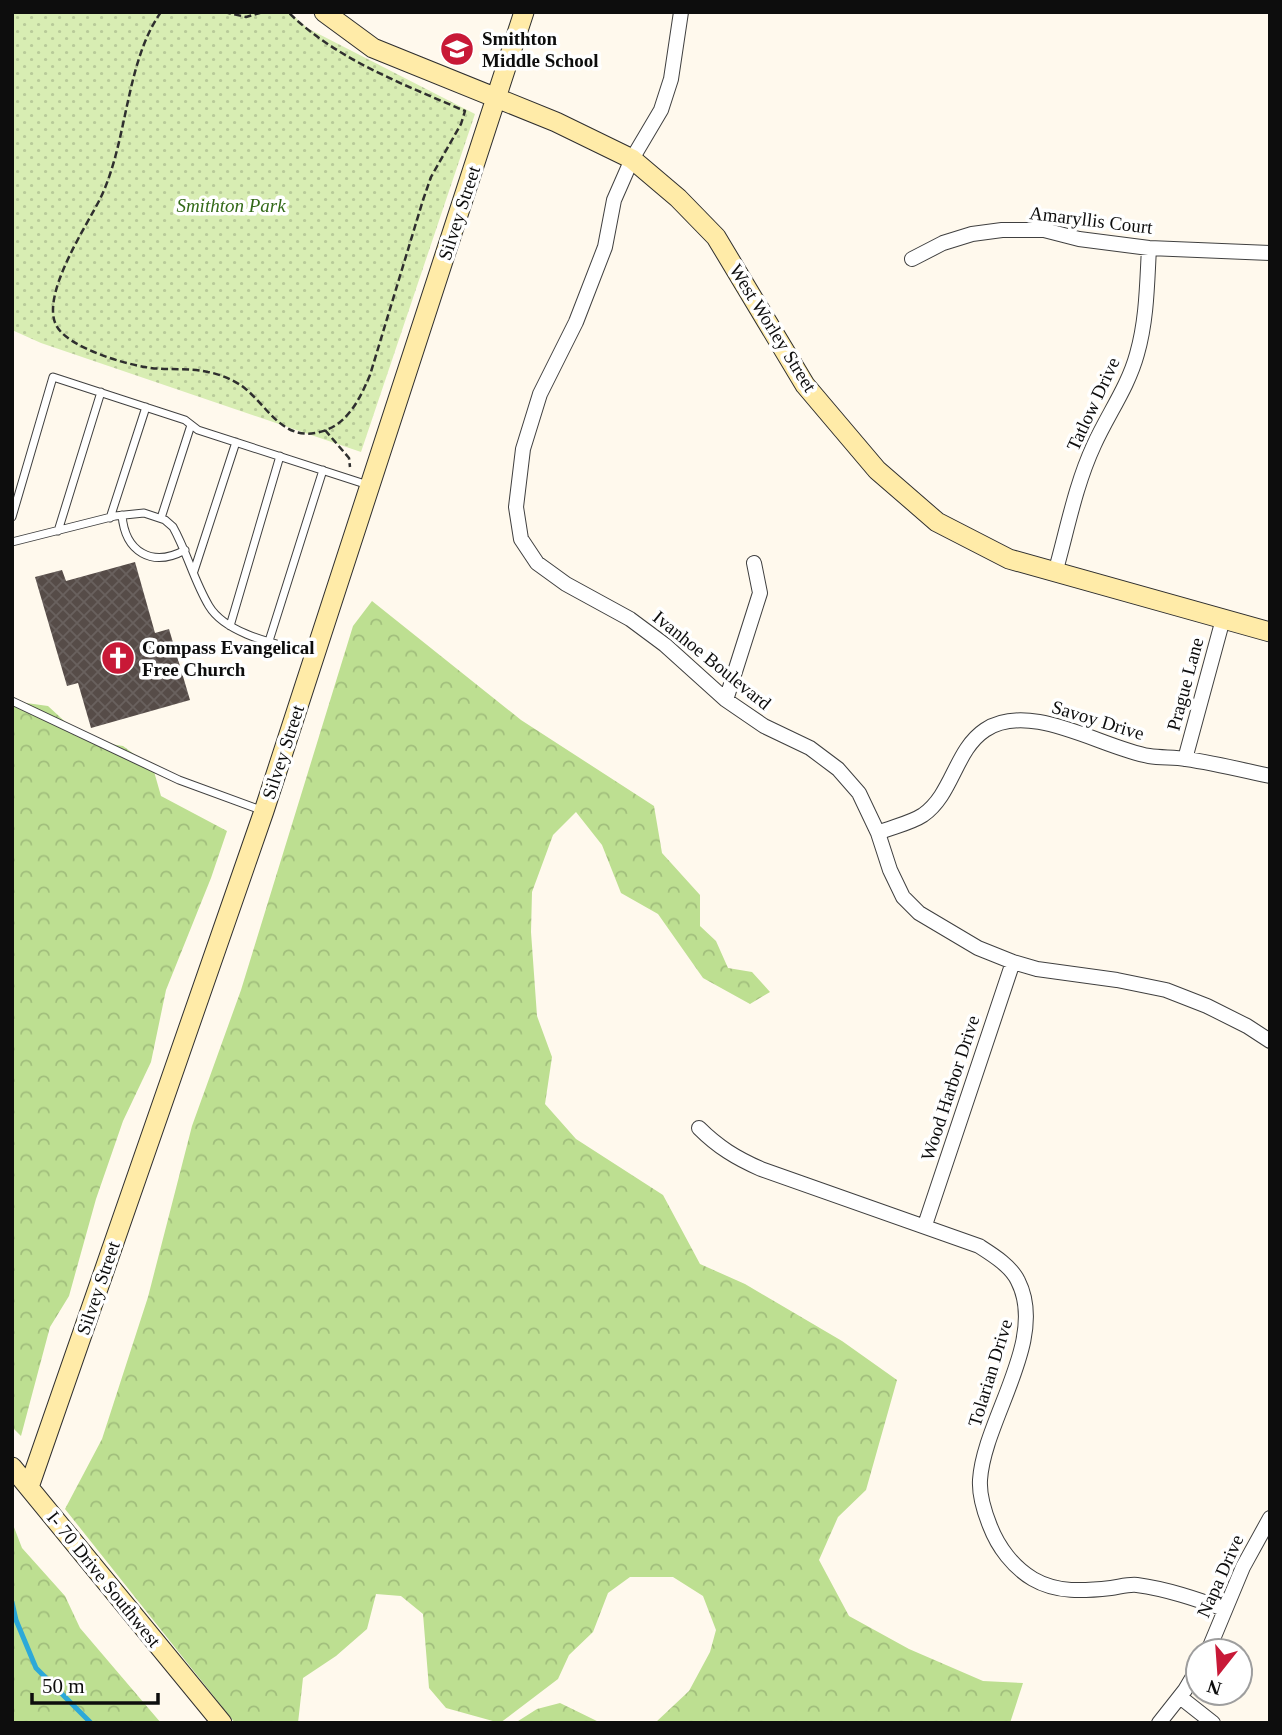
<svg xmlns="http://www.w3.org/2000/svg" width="1282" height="1735" font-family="Georgia,serif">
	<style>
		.forest { fill: url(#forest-crowns) }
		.park { fill: url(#park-dots) }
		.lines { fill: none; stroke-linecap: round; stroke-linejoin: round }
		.stream { stroke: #2da9d8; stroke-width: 5 }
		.building { fill: url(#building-cross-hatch) }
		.lane-casing { stroke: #404040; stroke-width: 9 }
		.street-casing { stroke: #404040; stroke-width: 16 }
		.secondary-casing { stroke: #2f2f2f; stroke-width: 21 }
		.path { stroke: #2f2f2f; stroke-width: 2.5; stroke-dasharray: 7 3.5; stroke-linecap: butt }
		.lane { stroke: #fff; stroke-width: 7 }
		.street { stroke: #fff; stroke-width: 14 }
		.secondary { stroke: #ffeba8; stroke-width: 19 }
		.labels { text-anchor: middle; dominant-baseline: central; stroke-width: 7; stroke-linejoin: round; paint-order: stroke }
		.poi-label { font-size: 19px; font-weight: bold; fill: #0d0d0d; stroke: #fff; text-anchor: start }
		.park-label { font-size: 19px; font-style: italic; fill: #336a18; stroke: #fff }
		.street-label { font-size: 19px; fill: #0d0d0d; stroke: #fff }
	</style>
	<defs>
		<pattern id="forest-crowns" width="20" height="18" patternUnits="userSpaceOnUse" patternTransform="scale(1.75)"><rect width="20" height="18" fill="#bddf91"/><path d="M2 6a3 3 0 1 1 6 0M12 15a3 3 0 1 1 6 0" fill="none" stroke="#a1be7c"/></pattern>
		<pattern id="park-dots" width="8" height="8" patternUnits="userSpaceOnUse" patternTransform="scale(1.75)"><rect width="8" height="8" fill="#d8edb3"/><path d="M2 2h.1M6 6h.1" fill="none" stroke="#b8ca99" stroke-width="1.8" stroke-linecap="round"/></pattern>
		<pattern id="building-cross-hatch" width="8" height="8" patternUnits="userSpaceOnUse" patternTransform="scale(1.75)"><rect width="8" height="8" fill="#564c48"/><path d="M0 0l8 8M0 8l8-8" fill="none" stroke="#69615e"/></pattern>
	</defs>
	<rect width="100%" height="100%" fill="#fff9ed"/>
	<!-- forest -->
	<path class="forest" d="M372,601L521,720L654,806L662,853L700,895V926L716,941L728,968L752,972L770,992L750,1004L703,978L658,914L621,893L602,845L576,812L553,835L532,892L531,932L537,1016L552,1057L545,1104L576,1139L663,1195L700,1264L745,1284L842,1341L897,1380L866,1490L838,1517L819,1560L849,1616L909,1649L983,1681L1023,1683L1010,1723H655L689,1691L710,1652L716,1630L703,1596L673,1577H630L608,1593L593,1632L569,1655L558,1679L500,1723L446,1708L429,1688L423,1614L401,1596L376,1594L367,1629L336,1656L303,1678L298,1723H235L65,1509L102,1439L148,1297L192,1126L241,990L353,626Z
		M12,701L48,706L85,740L123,746L153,768L161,796L227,831L211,878L166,990L151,1062L123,1121L96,1199L69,1296L50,1327L21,1436L12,1427Z
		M12,1522L22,1548L65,1596L80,1628L161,1723H12Z
		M560,1703L601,1723H515L537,1709Z"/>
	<!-- park -->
	<path class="park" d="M12,12H289L307,28L475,114L361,452L41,343L12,330Z"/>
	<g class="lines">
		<!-- stream -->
		<path class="stream" d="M12,1602L16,1620L36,1668L91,1723"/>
	</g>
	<!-- building -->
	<path class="building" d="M135,562L155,633L169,629L190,700L91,728L78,683L67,686L35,577L62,570L66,581Z"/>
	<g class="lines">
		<!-- lane casing -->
		<g class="lane-casing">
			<path id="lane" d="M122,515C125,552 152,568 185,550
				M12,517L53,377L185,420L198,430L368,485
				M110,518L146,407
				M161,518L191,425
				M58,531L101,392
				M12,542L115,516L144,513L165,520L173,527C187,552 194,581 209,606C227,636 282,645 314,654
				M194,571L236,442
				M230,626L280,456
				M269,641L323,470
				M12,701L179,780L261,810"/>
		</g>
		<!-- street casing -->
		<g class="street-casing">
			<path id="street" d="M681,12L671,79L661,110L632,159L614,200L605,247L576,322L540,394L523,449L516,507L521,539L537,563L566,584L630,619L665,645L726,700L764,726L810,748L838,769L859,793L878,833L890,870L903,897L919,913L978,948L1013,962L1037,969L1117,980L1166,990L1207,1006L1247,1026L1270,1041
				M912,259L943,243L972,234L1002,230H1044L1079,239L1149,248L1270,253
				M1055,573C1067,531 1075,486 1094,445C1108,414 1128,387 1137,354C1147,319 1147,283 1149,248
				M726,700L760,593L754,563
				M1185,759L1223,619
				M878,833C892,827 911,823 923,815C953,794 955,750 985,730C1030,700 1102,748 1149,756C1161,758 1174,757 1186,759C1214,763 1242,770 1270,776
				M699,1128C718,1147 736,1158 761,1169L979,1246C993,1255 1011,1266 1018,1281C1048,1340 984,1419 980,1480C979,1496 984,1511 990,1526C998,1547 1013,1567 1033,1579C1057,1593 1084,1591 1111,1588C1119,1587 1129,1584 1137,1585C1167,1589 1196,1599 1224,1609
				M925,1225L1013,962
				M1208,1651L1243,1567L1270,1518
				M1180,1697L1213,1723
				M1159,1723L1185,1690L1198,1668"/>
		</g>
		<!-- secondary casing -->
		<g class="secondary-casing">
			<path id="secondary" d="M324,12L373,48L556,122L632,159L678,198L716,237L805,385L877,470L937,522L1009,559L1270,632
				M12,1467L222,1723
				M29,1487L264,811L524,12"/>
		</g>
		<!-- path -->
		<path class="path" d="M161,12C125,63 128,142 100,199C86,227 41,294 56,325C67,347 121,363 145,367C166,371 188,367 208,372C220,374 233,380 242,386C266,404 281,439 315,433C346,428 359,401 370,375L423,200L431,177L461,124L465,111C403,84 337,60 288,12
			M224,12L246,17L263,12
			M325,430L349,458L350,467"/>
		<!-- lane -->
		<use href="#lane" class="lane"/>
		<!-- street -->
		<use href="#street" class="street"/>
		<!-- secondary -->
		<use href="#secondary" class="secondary"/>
	</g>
	<!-- icons -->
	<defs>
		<g id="school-disc" transform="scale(1.75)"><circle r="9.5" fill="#c81937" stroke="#fff"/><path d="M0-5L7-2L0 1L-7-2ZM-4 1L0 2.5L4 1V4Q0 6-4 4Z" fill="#fff"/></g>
		<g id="church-disc" transform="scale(1.75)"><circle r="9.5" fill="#c81937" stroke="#fff"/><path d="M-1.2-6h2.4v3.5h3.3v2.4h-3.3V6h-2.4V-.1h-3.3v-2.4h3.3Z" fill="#fff"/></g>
	</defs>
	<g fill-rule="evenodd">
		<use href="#school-disc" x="457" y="49"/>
		<use href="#church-disc" x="118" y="658"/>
	</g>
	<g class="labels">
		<!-- poi labels -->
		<g class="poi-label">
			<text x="482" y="38">Smithton<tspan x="482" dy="22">Middle School</tspan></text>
			<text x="142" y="647">Compass Evangelical<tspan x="142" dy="22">Free Church</tspan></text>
		</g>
		<!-- park labels -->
		<g class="park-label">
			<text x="231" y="205">Smithton Park</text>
		</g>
		<!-- street labels -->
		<g class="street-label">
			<text transform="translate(459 213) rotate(-72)">Silvey Street</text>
			<text transform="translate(1091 220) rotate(7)">Amaryllis Court</text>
			<text transform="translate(773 328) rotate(58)">West Worley Street</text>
			<text transform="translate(1093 404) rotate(-65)">Tatlow Drive</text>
			<text transform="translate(712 660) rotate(39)">Ivanhoe Boulevard</text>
			<text transform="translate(1185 684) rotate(-75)">Prague Lane</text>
			<text transform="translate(1098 720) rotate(17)">Savoy Drive</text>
			<text transform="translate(283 752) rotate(-72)">Silvey Street</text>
			<text transform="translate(950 1088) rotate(-72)">Wood Harbor Drive</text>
			<text transform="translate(98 1288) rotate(-71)">Silvey Street</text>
			<text transform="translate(990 1373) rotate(-73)">Tolarian Drive</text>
			<text transform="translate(1220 1576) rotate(-66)">Napa Drive</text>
			<text transform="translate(104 1579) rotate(51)">I- 70 Drive Southwest</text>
		</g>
	</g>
	<!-- border -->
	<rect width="1282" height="1735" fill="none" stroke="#0d0d0d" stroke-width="28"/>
	<!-- north arrow -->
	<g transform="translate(1219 1672) rotate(197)"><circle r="33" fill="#ffffff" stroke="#9e9e9e" stroke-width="2"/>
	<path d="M0-5L12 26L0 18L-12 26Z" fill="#c81937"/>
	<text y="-10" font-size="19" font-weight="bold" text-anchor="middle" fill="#0d0d0d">N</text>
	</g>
	<!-- scale -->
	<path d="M32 1693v10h126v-10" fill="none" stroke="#0d0d0d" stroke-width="3.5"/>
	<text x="42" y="1693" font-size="21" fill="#0d0d0d" stroke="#ffffff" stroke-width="5" paint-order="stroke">50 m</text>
</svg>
